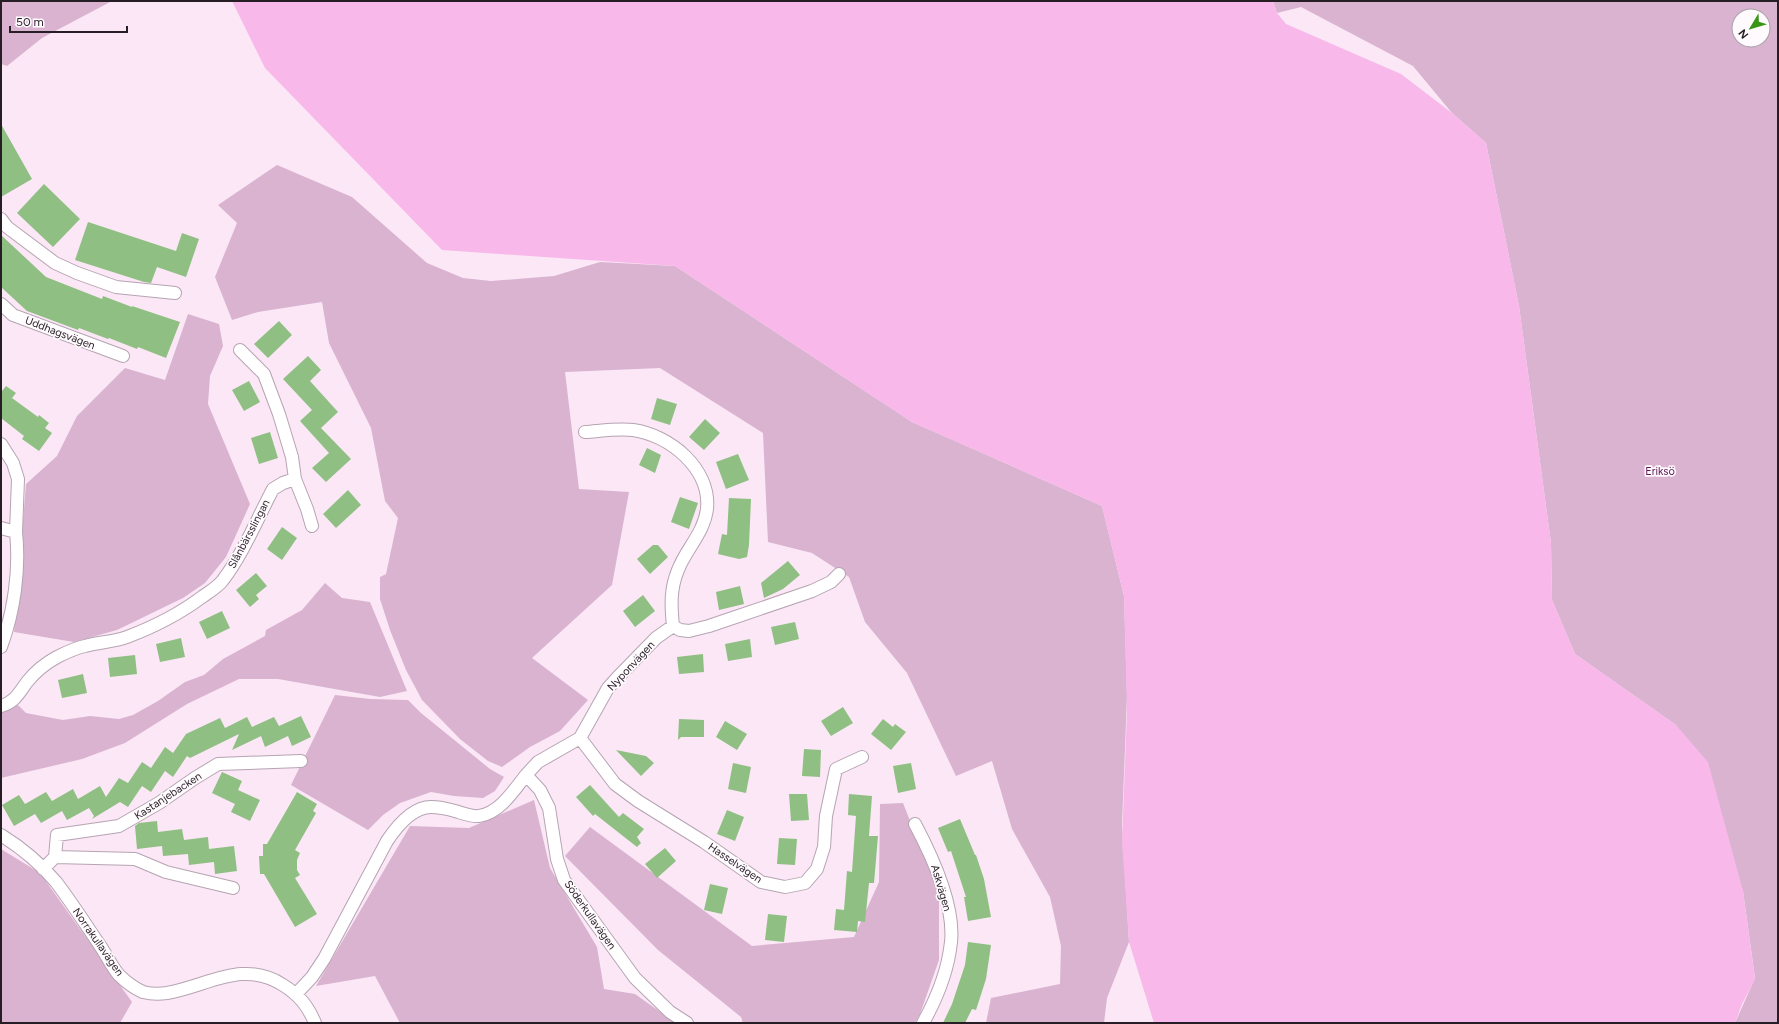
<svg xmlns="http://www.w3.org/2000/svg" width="1779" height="1024" font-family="Figtree,sans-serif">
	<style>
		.green { fill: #d9b3d0; fill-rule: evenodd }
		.water { fill: #f8b8ea }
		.building { fill: #8fbf83 }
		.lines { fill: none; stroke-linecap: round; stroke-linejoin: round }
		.street-casing { stroke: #b6a4b2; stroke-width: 14 }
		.street { stroke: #fff; stroke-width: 12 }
		.labels { text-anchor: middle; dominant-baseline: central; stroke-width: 3.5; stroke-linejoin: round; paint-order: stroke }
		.street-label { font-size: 11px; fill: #261e24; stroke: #fefafd }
		.park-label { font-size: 11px; fill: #5c1452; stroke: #fefafd }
	</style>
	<rect width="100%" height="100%" fill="#fbe7f6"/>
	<!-- green -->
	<path class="green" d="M1,1H112L42,38L7,66L1,64Z
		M1273,1H1778V1023H1735L1755,978L1743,891L1676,725L1575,654L1552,600L1551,543L1519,306L1486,143L1452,113L1413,66L1301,7L1277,13ZM1739,16H1763V40H1739Z
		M277,165L352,197L427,263L463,278L491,281L554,276L600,262L675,266L912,422L1102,506L1124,596L1127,696L1122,825L1129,942L1107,998L1104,1023H986L991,998L1060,984L1061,946L1050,897L1012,829L992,761L956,776L907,673L865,622L849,577L812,553L768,542L763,433L660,368L565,372L579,489L629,492L612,585L532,658L588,700L560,731L530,747L502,767L488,761L460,739L422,700L406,670L390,630L380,599V577L386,574L398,518L385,501L371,428L329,343L322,302L258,312L232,320L215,277L237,223L218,205Z
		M188,314L219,324L223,346L210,376L208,404L250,504L226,557L205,583L183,598L117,630L74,642L14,632L26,484L57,456L77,416L125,368L165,380Z
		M325,583L342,598L370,602L407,691L380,697L278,679H239L187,704L125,743L82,759L1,778V712L18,705L26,713L63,720L90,716L119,719L133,715L158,701L185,682L204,675L223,659L265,636L266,630L302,610Z
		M335,695L370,699L408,700L421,713L490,769L504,777L495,791L483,798L454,796L431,792L400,803L383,815L368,830L291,785Z
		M534,800L550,868L597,947L604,989L635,994L676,1023H400L375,976L316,986L410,826L469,828Z
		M903,803L939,894V960L920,1014L915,1023H743L741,1017L658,950L565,856L590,827L752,946L854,937L879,882L880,804Z
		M1,849L40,873L132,1002L120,1023H1Z"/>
	<!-- water -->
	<path class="water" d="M232,1H1273L1277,13L1286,24L1401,74L1452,113L1486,143L1519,306L1551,543L1552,600L1575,654L1676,725L1708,762L1743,891L1755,979L1742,1004L1735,1023H1154L1129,942L1122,842L1127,711L1124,596L1102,506L912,422L675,266L442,250L265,68Z"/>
	<!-- building -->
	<path class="building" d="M1,124L32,179L1,197Z
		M44,184L80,219L53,247L17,213Z
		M88,222L176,251L182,233L199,239L186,277L157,267L151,283L144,282L75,260Z
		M1,235L46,277L102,299L103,296L132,307V306L180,322L166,358L138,347L137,349L109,338L108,339L79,328L78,330L27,311L1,287Z
		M279,321L292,335L268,358L254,344Z
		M308,356L321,370L310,381L338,412L321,428L351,459L326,482L312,468L329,453L300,421L312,410L283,379Z
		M249,381L260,402L244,411L232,390Z
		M6,386L16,393L12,398L38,417L39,415L49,423L45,428L52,433L39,451L22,439L24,436L1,418V390L2,391Z
		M657,398L677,404L670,425L651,419Z
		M705,419L720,433L704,450L689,437Z
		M270,432L278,458L259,464L251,438Z
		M647,448L661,455L655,473L639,465Z
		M738,454L749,480L726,489L716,462Z
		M348,490L361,505L336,528L323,514Z
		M680,497L698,503L689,529L671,522Z
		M729,498L751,499L749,545L747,557L739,559L718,554L722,534L727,535Z
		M282,527L297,538L282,560L267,549Z
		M653,545H658L668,557L650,574L637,559Z
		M788,561L800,575L783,589L764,598L761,583Z
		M256,573L267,586L256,595L259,599L250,607L236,590Z
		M740,586L744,604L719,610L716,592Z
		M643,595L655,611L635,627L623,611Z
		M222,611L230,628L207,639L199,622Z
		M795,622L799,639L775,645L771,627Z
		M181,638L185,657L160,662L156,644Z
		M750,639L752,657L728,661L725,644Z
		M703,654L704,672L679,674L677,657Z
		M135,655L137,674L110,677L108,658Z
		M83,674L87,693L62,698L58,680Z
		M843,707L853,723L831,736L821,721Z
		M301,716L311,737L292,746L288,736L265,747L261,736L232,750L239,734L190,758L187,756L173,777L165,771L151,792L142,786L128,807L120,802L92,819L94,816L89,808L67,820L62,811L41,823L35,814L14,826L2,805L19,795L25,804L46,792L52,801L73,789L78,799L100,786L106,797L119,778L128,783L142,762L151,768L165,747L173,753L186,734L220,718L225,728L247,717L252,727L274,717L279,726Z
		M679,719L704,720V737H681L678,740Z
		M883,719L893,727L895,724L906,732L891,750L871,734Z
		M725,721L747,734L737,750L716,737Z
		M804,749L821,750L820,777L802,776Z
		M616,750L646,756L654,763L641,776Z
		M733,763L751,767L746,793L728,789Z
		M911,763L916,789L898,793L893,766Z
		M222,772L242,781L238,790L260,800L250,821L231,812L235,804L212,793Z
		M590,785L619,817L623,813L644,829L637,837L641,843L637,847L595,814L593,816L576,797Z
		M297,792L317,804L313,811L316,813L295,850L300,853L297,860V870L300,875L295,878L317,914L295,927L264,874H260L259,856H263V844H267Z
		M789,794H807L809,820L791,821Z
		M849,794L872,796L869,836H878L874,883H869L865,922L858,921L857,932L834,930L836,909L844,910L847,871L852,872L856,816L848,815Z
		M727,810L744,817L735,841L717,834Z
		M960,819L975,855H976L984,879L991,917L968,921L964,897H966L951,851L948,852L938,828Z
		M157,821L158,832L182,829L184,840L208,837L209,849L234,846L237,871L215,874L214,862L189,865L188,854L163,856L162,846L137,849L135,826L139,823Z
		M779,838L797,839L795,865L777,864Z
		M665,848L676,861L657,878L645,864Z
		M710,884L728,888L722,914L704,910Z
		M768,914L787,916L784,942L765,940Z
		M968,942L991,945L986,979L976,1010L972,1009L965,1023H943L952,1004L965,965Z"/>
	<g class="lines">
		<!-- street casing -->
		<g class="street-casing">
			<path id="street" d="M1,219L7,227L55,263L77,273L116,287L175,293
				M1,304L13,315L123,356
				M240,350L264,374L279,414L292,457L295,479L307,509L312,526
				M585,432C600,431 618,428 633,430C670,435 711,469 707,509C704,533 686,549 678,570C670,589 671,606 673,626L680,630L689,631L709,626L812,591L831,582L839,574
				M1,444L13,463L18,479L16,532L1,528
				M1,647C14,612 20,570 16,532
				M1,706C15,702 19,693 27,682C35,672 46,663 57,657C67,652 75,648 85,646C99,642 114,642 127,637C156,626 178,615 202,597C209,592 218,587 223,580C244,552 257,519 273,489L283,483L295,479
				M580,738L615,784L638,801L704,842L761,882L785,887L805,883L817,869L824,847L826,816L836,769L862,757
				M526,775L538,762L580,738L608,688L617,678L656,638L673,626
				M915,824C932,856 955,905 951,942C948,971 937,998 923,1023
				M1,835C22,848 40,863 56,882C72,903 86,925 101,947C107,956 112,967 119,975C126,982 134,988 143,992C151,994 160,994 167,993C208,986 243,959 283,985C299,995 308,1006 315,1023
				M55,857L135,859L166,872L233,888
				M43,869L55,857L57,835L119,826L159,803L195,778L218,764L301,761
				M297,993L312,977L324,959L387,841C397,826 412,807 431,807C439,807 448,809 455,811C462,813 472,817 479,816C500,813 514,790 526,775L540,790L549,808L557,859L564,880L635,978L670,1012L687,1023"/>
		</g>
		<!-- street -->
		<use href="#street" class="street"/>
	</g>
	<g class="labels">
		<!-- street labels -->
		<g class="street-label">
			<text transform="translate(60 333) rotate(21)">Uddhagsvägen</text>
			<text transform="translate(249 534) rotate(-62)">Slånbärsslingan</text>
			<text transform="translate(631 666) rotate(-47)">Nyponvägen</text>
			<text transform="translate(168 796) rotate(-33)">Kastanjebacken</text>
			<text transform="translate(735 863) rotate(34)">Hasselvägen</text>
			<text transform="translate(941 888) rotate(74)">Askvägen</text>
			<text transform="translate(590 915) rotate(55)">Söderkullavägen</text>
			<text transform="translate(98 942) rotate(55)">Norrakullavägen</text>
		</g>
		<!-- park labels -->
		<g class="park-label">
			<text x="1660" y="471">Eriksö</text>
		</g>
	</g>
	<!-- border -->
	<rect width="1779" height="1024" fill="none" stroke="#261e24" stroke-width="4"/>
	<!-- north arrow -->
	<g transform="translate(1751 28) rotate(232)"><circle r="19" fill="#fefafd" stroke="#a8a2a6"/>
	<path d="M0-3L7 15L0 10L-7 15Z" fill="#389614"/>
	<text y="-6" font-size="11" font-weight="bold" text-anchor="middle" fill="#261e24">N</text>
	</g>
	<!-- scale -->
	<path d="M10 26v6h117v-6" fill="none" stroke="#261e24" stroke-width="2"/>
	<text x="16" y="26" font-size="12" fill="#261e24" stroke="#fefafd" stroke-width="3" paint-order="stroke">50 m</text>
</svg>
